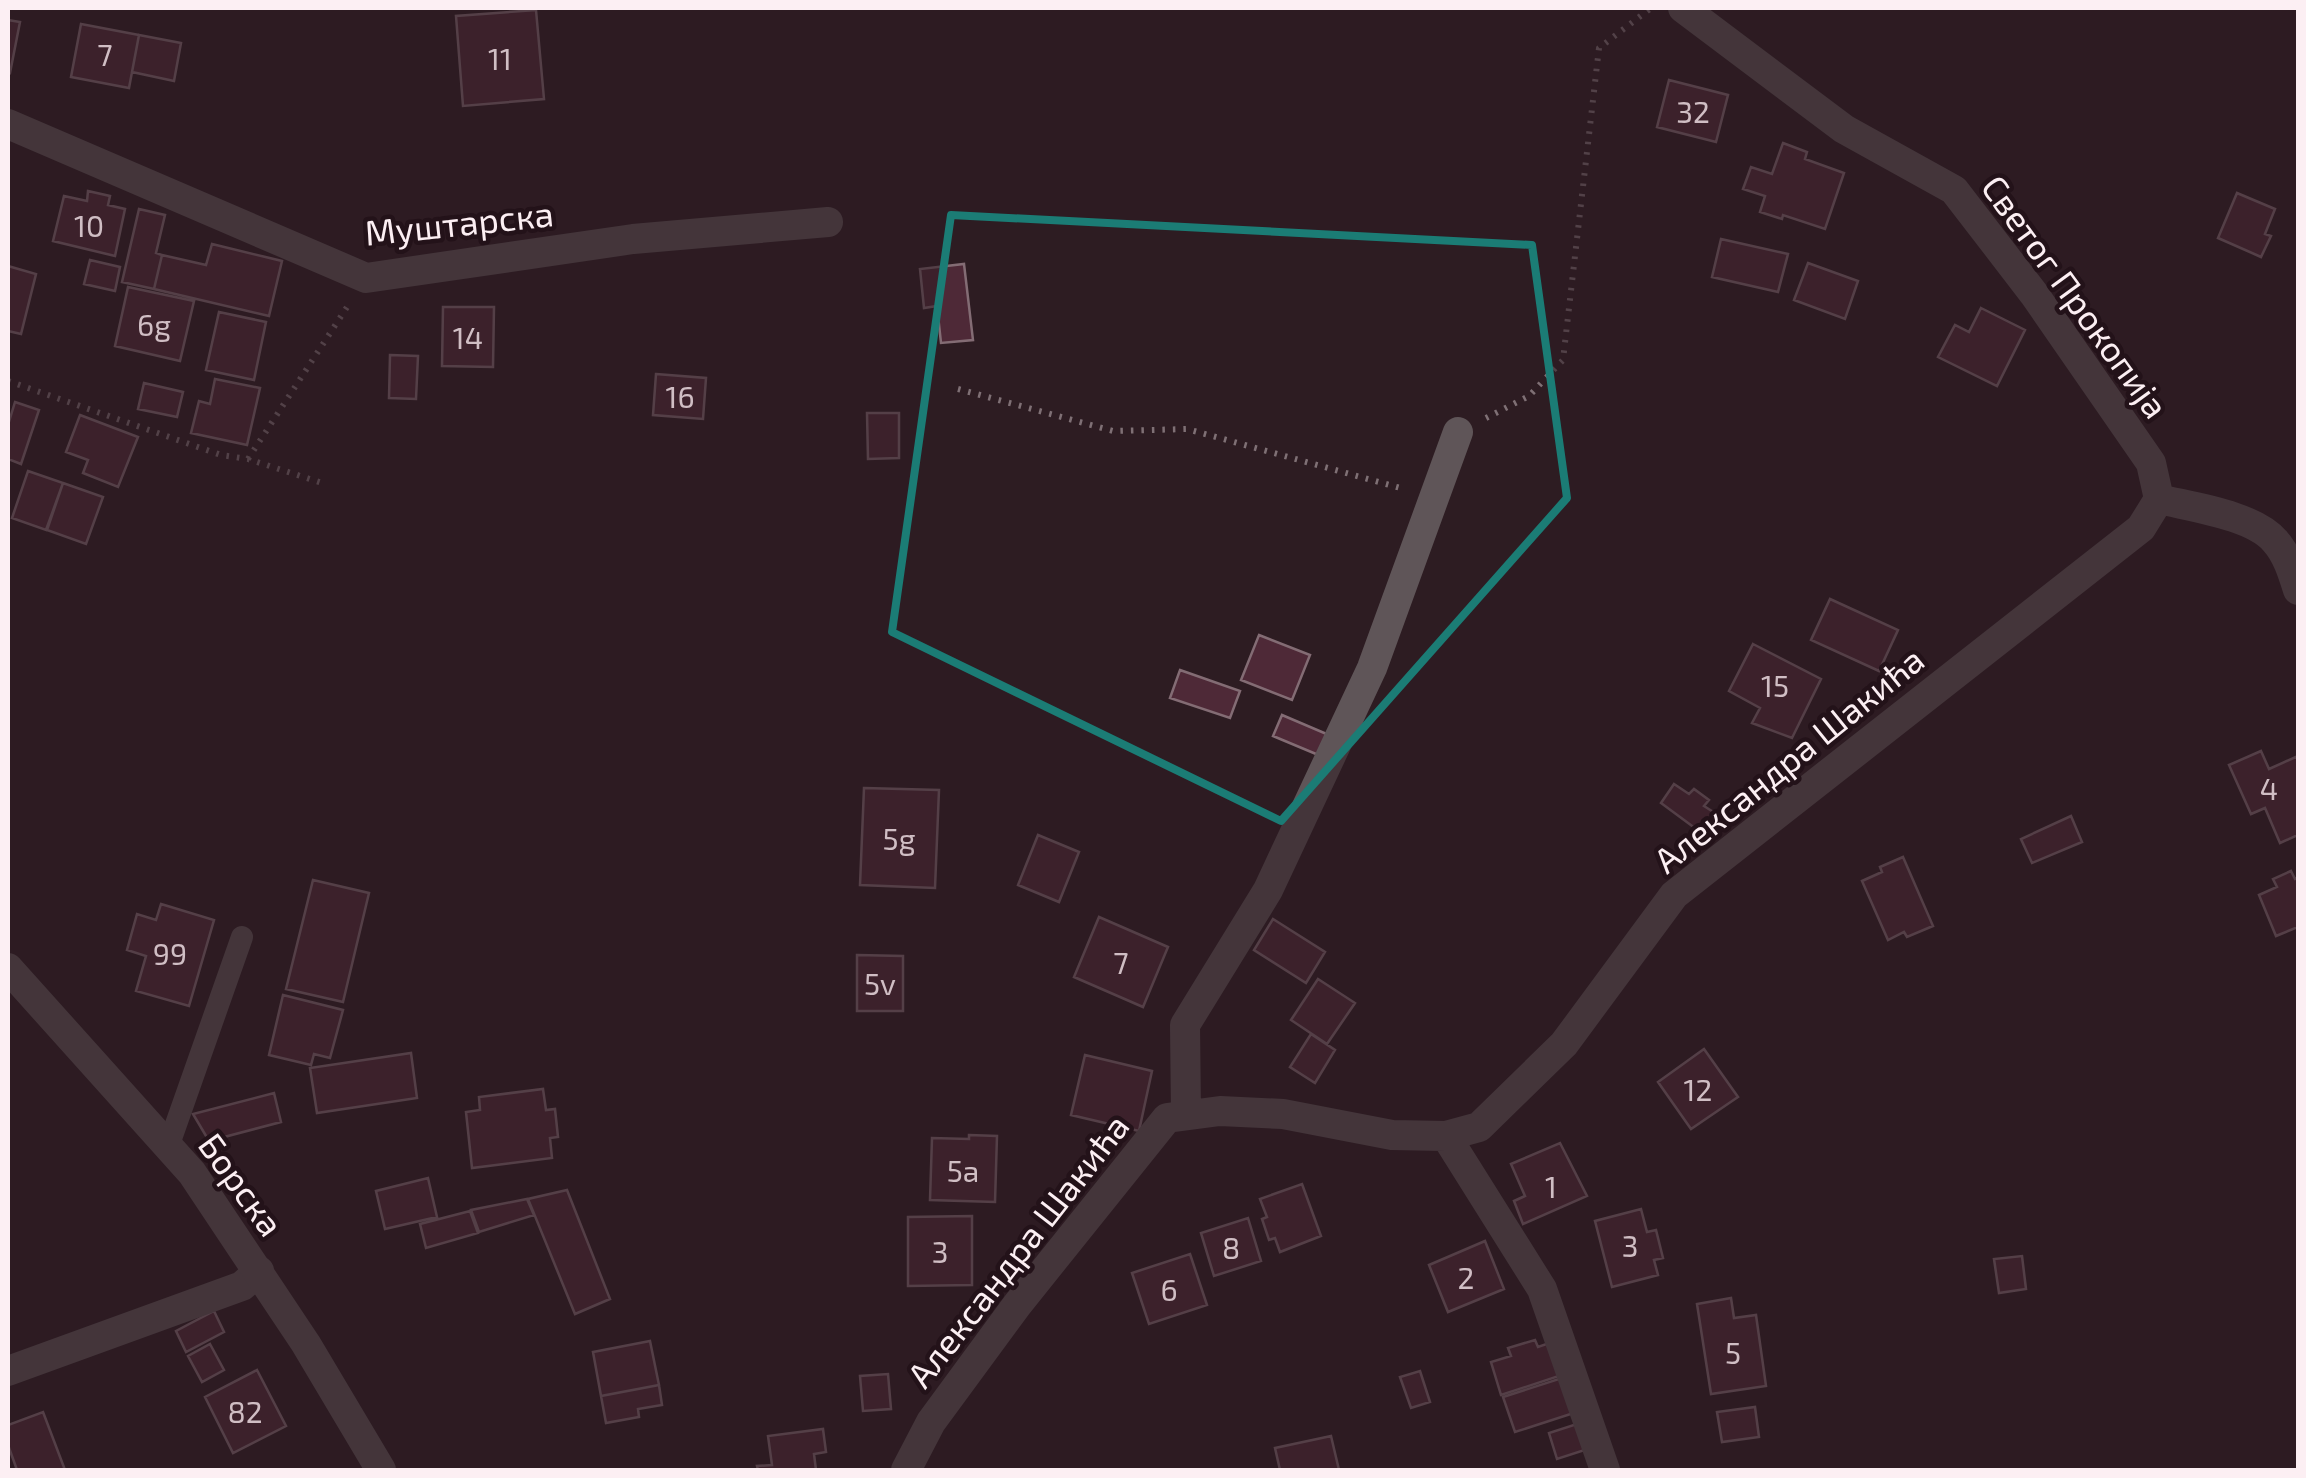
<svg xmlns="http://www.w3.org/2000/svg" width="2306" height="1478" font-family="'Exo 2',sans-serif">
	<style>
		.building { fill: #4e2937; stroke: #836c74; stroke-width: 2.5 }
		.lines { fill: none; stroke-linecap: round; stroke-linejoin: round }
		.path { stroke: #7f7075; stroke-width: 6; stroke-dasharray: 2.5 8; stroke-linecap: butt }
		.service { stroke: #5f5558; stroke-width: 22 }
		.minor { stroke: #5f5558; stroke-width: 30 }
		.tertiary { stroke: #5f5558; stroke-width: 30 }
		.marked { fill: none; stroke: #1b7c75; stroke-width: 8; stroke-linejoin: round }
		.labels { text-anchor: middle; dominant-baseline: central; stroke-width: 9; stroke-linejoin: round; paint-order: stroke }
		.number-label { font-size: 30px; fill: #d0bec4 }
		.street-label { font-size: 35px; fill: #fceff3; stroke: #231219 }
	</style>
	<rect width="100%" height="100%" fill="#2d1c22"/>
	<!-- building -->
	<path class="building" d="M536,10L544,99L463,106L456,16Z
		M8,20L20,22L10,73L8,72Z
		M81,24L139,35L129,88L71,77Z
		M139,35L181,43L174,81L132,72Z
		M1669,80L1728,95L1716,142L1657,127Z
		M1783,143L1807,152L1805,159L1844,173L1825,229L1783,215L1782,219L1760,212L1765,196L1743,189L1751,167L1772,174Z
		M88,191L110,196L108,205L125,209L115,256L53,241L64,196L87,201Z
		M2237,193L2275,209L2265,234L2271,236L2261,257L2218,238Z
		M139,209L165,215L156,253L162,255L154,289L122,282Z
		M1721,239L1788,254L1778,292L1712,277Z
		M212,244L282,261L269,316L154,289L162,255L206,265Z
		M90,260L120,267L115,291L84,284Z
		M1808,263L1858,281L1845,319L1794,300Z
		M964,264L973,340L941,343L937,306L924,308L920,269Z
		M8,266L36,274L21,334L8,331Z
		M128,287L194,301L180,361L115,346Z
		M443,307H494L493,367L442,366Z
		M1981,308L2025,330L1997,386L1938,357L1955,325L1969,332Z
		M219,312L266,322L254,380L206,370Z
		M390,355L418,356L416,399L389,398Z
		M656,374L706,378L703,419L653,415Z
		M215,379L260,388L247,445L191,433L199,401L210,404Z
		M144,383L183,392L177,417L138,409Z
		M15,402L39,410L21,464L8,459V425Z
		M867,413H899V458L868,459Z
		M80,415L138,437L118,487L83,473L88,460L66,452Z
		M28,471L63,483L46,530L12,518Z
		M63,483L103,497L86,544L47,530Z
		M1830,599L1898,630L1879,671L1811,640Z
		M1259,635L1310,655L1292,700L1241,680Z
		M1753,644L1821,679L1792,738L1752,723L1760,708L1729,691Z
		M1180,670L1240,691L1230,718L1170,698Z
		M1282,715L1336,738L1328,759L1273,736Z
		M2261,751L2269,769L2298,756V835L2280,843L2265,808L2251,814L2229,765Z
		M1674,784L1689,794L1694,789L1709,800L1704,806L1718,815L1703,834L1661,803Z
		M864,788L939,790L935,888L860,885Z
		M2071,816L2082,842L2032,863L2021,839Z
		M1038,835L1079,852L1059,902L1018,885Z
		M1903,857L1933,926L1907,937L1904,932L1888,940L1862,881L1882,872L1880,867Z
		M2291,871L2295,879L2298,878V927L2276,936L2259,895L2277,887L2273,879Z
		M313,880L369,893L343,1002L286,989Z
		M161,904L214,920L189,1006L136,991L146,956L127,950L137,914L156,920Z
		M1099,917L1168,947L1143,1007L1074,977Z
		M1273,919L1325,952L1306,983L1254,950Z
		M857,955L903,956V1011H857Z
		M1318,979L1355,1003L1327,1044L1291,1020Z
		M283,995L343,1010L330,1058L314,1054L311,1065L269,1055Z
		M1311,1034L1335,1050L1315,1083L1290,1067Z
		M1704,1049L1738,1097L1691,1129L1658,1082Z
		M411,1053L417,1098L317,1113L310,1068Z
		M1085,1055L1152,1071L1139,1131L1071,1115Z
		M543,1089L546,1110L555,1109L558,1137L550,1138L552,1158L472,1168L466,1112L480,1110L479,1097Z
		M274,1093L281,1122L209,1141L193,1114Z
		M969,1135L997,1136L995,1202L930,1200L932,1138L969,1139Z
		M1560,1143L1587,1196L1523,1224L1514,1201L1525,1196L1511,1164Z
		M428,1178L437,1217L385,1229L376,1191Z
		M1302,1184L1321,1236L1280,1252L1275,1238L1269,1240L1262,1219L1267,1217L1260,1199Z
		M567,1190L610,1299L575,1314L528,1199Z
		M527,1199L534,1215L479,1232L471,1210Z
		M1641,1209L1647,1232L1656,1230L1663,1258L1654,1260L1658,1275L1612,1287L1595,1221Z
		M470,1211L478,1233L426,1248L420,1224Z
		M972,1216V1285L908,1286V1217Z
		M1248,1218L1261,1261L1214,1276L1201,1233Z
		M1485,1241L1504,1289L1448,1312L1429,1265Z
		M1190,1254L1207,1305L1149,1324L1132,1273Z
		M2022,1256L2026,1289L1999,1293L1994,1259Z
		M1731,1298L1734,1318L1756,1315L1766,1386L1711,1394L1697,1304Z
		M214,1311L224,1332L186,1352L176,1331Z
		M1535,1340L1538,1347L1555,1341L1565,1374L1501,1395L1491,1362L1511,1356L1508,1348Z
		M650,1341L659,1385L601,1396L593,1352Z
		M210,1344L224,1370L202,1382L188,1356Z
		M257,1370L286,1426L233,1453L205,1397Z
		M1420,1371L1430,1402L1411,1408L1400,1377Z
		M888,1374L891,1409L863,1411L860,1376Z
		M1568,1376L1580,1411L1515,1432L1503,1397Z
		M659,1385L662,1405L638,1409L639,1417L606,1423L601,1396Z
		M1755,1407L1759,1437L1722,1442L1717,1412Z
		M43,1412L65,1470H17L8,1445V1425Z
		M1583,1422L1591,1448L1557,1459L1549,1433Z
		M823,1429L826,1452L814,1454L816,1470H758L757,1466L772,1465L768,1436Z
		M1331,1436L1339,1470H1280L1275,1448Z"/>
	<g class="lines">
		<!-- path -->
		<path class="path" d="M8,381L221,455L248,459L325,484
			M958,389L1113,431L1187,429L1404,489
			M1486,418L1529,396L1563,360L1599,48L1651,8
			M248,459L349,304"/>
		<!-- service -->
		<path class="service" d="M168,1147L242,937"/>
		<!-- minor -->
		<path class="minor" d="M8,124L366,278L633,239L828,222
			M2159,499C2191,507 2253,515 2275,541C2287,554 2293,574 2298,590
			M1186,1115L1185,1025L1268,890L1372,668L1458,432
			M1446,1136L1542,1289L1605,1470
			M8,1371L242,1286L259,1271
			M906,1470L931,1422L1017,1305L1167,1118L1220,1111L1283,1114L1392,1135L1446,1136L1479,1127L1564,1044L1674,895L2141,528L2159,499L2151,463L2034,294L1954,190L1844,129L1683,8"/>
		<!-- tertiary -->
		<path class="tertiary" d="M8,968L192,1173L306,1344L381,1470"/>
	</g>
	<!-- marked area -->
	<path d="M0 0H2306V1478H0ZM951,215L1532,245L1567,498L1281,821L892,632Z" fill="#2d1c22" fill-opacity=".55" fill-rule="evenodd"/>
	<path class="marked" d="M951,215L1532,245L1567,498L1281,821L892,632Z"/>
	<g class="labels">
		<!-- number labels -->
		<g class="number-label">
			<text x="105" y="54">7</text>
			<text x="500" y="58">11</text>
			<text x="1693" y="111">32</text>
			<text x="89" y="225">10</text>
			<text x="154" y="324">6g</text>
			<text x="468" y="337">14</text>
			<text x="680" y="396">16</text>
			<text x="1775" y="685">15</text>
			<text x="2269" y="788">4</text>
			<text x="899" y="838">5g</text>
			<text x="170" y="953">99</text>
			<text x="1121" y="962">7</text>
			<text x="880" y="983">5v</text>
			<text x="1698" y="1089">12</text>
			<text x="963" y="1170">5a</text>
			<text x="1551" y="1186">1</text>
			<text x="1630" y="1245">3</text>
			<text x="1231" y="1247">8</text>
			<text x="940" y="1251">3</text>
			<text x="1466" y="1277">2</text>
			<text x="1169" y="1289">6</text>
			<text x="1733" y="1352">5</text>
			<text x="245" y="1411">82</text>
		</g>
		<!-- street labels -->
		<g class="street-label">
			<text transform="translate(459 222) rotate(-6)">Муштарска</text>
			<text transform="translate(2076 296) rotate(54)">Светог Прокопија</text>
			<text transform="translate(1788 759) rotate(-39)">Александра Шакића</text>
			<text transform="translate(242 1184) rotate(54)">Борска</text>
			<text transform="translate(1017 1250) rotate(-52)">Александра Шакића</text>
		</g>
	</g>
	<!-- border -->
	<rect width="2306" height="1478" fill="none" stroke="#fceff3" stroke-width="20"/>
</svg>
